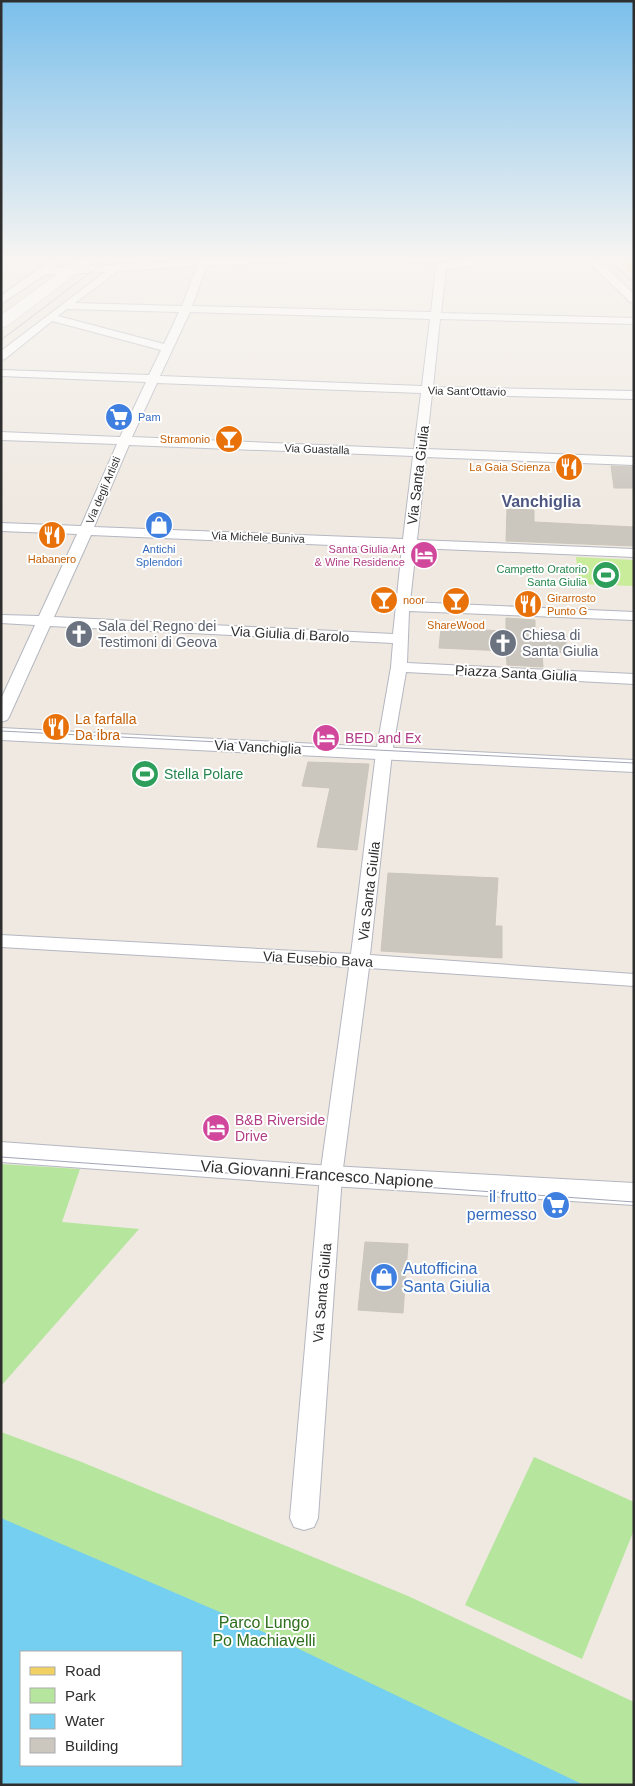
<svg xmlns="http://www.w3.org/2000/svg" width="635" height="1786" font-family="Helvetica,sans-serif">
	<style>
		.green { fill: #b6e59e }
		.pitch { fill: #c9ec9a }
		.plaza { fill: #dfdcd8 }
		.water { fill: #75cff0; fill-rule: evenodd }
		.building { fill: #cbc7bf; stroke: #cbc5ba }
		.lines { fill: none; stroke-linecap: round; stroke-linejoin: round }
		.minor-casing { stroke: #b4b7c1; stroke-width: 2 }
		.tertiary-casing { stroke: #b4b7c1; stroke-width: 2 }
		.secondary-casing { stroke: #b4b7c1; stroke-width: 1 }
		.primary-casing { stroke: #c9c9c9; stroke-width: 1 }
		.minor { fill: #fff; fill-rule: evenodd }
		.tertiary { fill: #fff; fill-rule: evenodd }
		.secondary { fill: #fff; fill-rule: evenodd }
		.primary { fill: #f2d163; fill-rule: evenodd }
		.tram { stroke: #a3a6b8; stroke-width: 1 }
		.labels { text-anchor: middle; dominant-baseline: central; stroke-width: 4; stroke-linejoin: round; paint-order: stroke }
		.far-street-label { font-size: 11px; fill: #2e2e2e; stroke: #fff }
		.far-shop-label { font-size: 11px; fill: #366cbe; stroke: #fff; text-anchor: start }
		.far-food-label { font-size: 11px; fill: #c56008; stroke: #fff; text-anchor: end }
		.far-hotel-label { font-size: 11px; fill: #b23c85; stroke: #fff; text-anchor: end }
		.far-leisure-label { font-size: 11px; fill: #27864d; stroke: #fff; text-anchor: end }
		.street-label { font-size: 14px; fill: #2e2e2e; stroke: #fff }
		.worship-label { font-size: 14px; fill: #5b616d; stroke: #fff; text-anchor: start }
		.food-label { font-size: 14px; fill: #c56008; stroke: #fff; text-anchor: start }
		.hotel-label { font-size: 14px; fill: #b23c85; stroke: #fff; text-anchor: start }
		.leisure-label { font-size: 14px; fill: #27864d; stroke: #fff; text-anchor: start }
		.far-district-label { font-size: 16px; font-weight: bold; fill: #4d5680; stroke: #fff }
		.near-street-label { font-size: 16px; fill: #2e2e2e; stroke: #fff }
		.near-shop-label { font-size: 16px; fill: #366cbe; stroke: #fff; text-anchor: end }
		.near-park-label { font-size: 16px; fill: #2c6e1b; stroke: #fff }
	</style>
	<rect width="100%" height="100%" fill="#efe9e1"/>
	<!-- green -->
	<path class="green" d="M1,1164L80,1169L62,1222L139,1229L1,1386Z
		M1,1432L79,1461L408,1596L634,1702V1785H477L425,1758L1,1572Z
		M534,1457L634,1502V1530L582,1659L465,1605Z"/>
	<!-- pitch -->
	<path class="pitch" d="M576,557L634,560V586L579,584Z"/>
	<!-- plaza -->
	<path class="plaza" d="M388,257H420L448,261L431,269L408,265Z"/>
	<!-- water -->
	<path class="water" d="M1,1518L236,1619L584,1785H1ZM21,1652H181V1765H21Z"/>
	<!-- building -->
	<path class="building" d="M611,466L634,467V488H614Z
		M507,509L534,510V522L634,527V546L506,541Z
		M506,618L535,620V632L566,634V653L542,652L543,667L507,665L506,651L439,648L441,628L506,631Z
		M308,762L369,764L357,850L317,847L330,788L302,786Z
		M388,873L498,878L495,926H502V958L381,951Z
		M365,1242L408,1244L403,1313L358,1310Z"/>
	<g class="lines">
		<!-- minor casing -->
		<g class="minor-casing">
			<path id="minor" d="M55,257H67L53,268L255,257H317L312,260L207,266L192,306L431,312L436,268L438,264C455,260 476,257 493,257L471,266L446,269L441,313L634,318V324L440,319L433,387L634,391V399L432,394L426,449L634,457V465L426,457L417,540L634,549V557L416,548L410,602L634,612V620L409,611L407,663L634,674V684L406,672L392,753L370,955L634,974V986L369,968L342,1176L318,1518L314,1527L304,1530L294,1527L290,1518L320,1176L349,967L1,947V935L351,954L376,753L391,667L393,643L50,626L9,717L7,720L1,722V699L35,625L1,623V615L39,616L77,534L1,531V523L81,526L117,444L1,440V432L120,437L146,382L1,376V370L149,375L161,350L52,321L5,359L1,360V351L105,272L44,275L1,304V296ZM197,266L182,306L75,303L118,271ZM67,309L179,312L164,344L58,316ZM190,312L430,319L422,386L160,376ZM157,383L421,393L414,449L132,437ZM129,445L413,456L403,539L94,527ZM91,535L402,548L393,634L54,617Z
				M584,257H595L634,294V303L630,302Z"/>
		</g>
		<!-- tertiary casing -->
		<g class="tertiary-casing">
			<path id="tertiary" d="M1,728L634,760V772L1,740Z
				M1,1142L331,1166L634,1183V1205L331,1186L1,1162Z"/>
		</g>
		<!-- secondary casing -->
		<g class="secondary-casing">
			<path id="secondary" d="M81,257H98L7,326L1,328V315Z"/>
		</g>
		<!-- primary casing -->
		<g class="primary-casing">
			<path id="primary" d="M615,257H631L634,260V272L629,271Z"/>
		</g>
		<!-- minor -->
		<use href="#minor" class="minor"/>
		<!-- tertiary -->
		<use href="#tertiary" class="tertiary"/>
		<!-- secondary -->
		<use href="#secondary" class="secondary"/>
		<!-- primary -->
		<use href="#primary" class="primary"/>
		<!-- tram -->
		<path class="tram" d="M605,257L634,283
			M1,340L111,257
			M1,731L634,763
			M1,1157L634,1202"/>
	</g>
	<!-- sky -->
	<linearGradient id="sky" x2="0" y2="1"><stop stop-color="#7abfeb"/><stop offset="0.51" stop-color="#f8f5f2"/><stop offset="1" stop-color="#f8f5f2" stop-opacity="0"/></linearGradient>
	<rect width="635" height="507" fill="url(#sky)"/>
	<!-- icons -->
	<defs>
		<g id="supermarket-disc" transform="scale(1.4375)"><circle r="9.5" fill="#3f7fe0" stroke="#fff"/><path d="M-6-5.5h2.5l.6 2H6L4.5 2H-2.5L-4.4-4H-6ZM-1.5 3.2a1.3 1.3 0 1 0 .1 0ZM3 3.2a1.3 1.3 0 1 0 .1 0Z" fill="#fff"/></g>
		<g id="bar-disc" transform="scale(1.4375)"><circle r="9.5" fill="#e8710a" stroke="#fff"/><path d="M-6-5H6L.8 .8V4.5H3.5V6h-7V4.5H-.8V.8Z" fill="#fff"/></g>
		<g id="restaurant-disc" transform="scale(1.4375)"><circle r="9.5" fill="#e8710a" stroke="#fff"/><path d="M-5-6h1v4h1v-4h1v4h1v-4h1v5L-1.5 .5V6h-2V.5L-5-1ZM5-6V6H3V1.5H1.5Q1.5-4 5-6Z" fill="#fff"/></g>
		<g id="shop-disc" transform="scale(1.4375)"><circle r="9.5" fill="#3f7fe0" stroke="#fff"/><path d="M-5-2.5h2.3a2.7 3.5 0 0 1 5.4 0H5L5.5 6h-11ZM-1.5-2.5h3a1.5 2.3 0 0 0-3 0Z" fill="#fff"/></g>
		<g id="hotel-disc" transform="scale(1.4375)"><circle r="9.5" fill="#d1479c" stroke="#fff"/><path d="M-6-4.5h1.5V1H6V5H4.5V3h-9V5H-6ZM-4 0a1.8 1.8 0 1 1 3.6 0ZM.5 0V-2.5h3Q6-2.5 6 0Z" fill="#fff"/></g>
		<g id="stadium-disc" transform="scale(1.4375)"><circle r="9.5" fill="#2e9e5b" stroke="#fff"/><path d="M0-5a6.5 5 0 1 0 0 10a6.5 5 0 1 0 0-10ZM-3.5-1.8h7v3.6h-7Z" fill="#fff"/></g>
		<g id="church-disc" transform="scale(1.4375)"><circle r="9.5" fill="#6b7280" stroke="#fff"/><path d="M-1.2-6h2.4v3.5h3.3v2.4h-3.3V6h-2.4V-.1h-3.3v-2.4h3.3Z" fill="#fff"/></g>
	</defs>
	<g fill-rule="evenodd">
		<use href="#supermarket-disc" x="119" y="417"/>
		<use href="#bar-disc" x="229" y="439"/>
		<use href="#restaurant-disc" x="569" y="467"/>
		<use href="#shop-disc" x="159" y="525"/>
		<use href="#restaurant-disc" x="52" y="535"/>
		<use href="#hotel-disc" x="424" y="555"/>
		<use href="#stadium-disc" x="606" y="575"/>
		<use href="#bar-disc" x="384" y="600"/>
		<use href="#bar-disc" x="456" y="601"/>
		<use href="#restaurant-disc" x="528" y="604"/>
		<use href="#church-disc" x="79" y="634"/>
		<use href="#church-disc" x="503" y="643"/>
		<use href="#restaurant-disc" x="56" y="727"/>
		<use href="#hotel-disc" x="326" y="738"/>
		<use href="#stadium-disc" x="145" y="774"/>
		<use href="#hotel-disc" x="216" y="1128"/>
		<use href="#supermarket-disc" x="556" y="1205"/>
		<use href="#shop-disc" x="384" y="1277"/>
	</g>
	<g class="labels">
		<!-- far-street labels -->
		<g class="far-street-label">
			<text transform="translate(467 391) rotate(1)">Via Sant'Ottavio</text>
			<text transform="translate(317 449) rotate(2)">Via Guastalla</text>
			<text transform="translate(103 490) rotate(-67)">Via degli Artisti</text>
			<text transform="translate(258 537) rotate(2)">Via Michele Buniva</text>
		</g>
		<!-- far-shop labels -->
		<g class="far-shop-label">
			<text x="138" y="417">Pam</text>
			<text x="159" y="549" text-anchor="middle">Antichi<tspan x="159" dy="13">Splendori</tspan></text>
		</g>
		<!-- far-food labels -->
		<g class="far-food-label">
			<text x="210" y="439">Stramonio</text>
			<text x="550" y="467">La Gaia Scienza</text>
			<text x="52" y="559" text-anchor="middle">Habanero</text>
			<text x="547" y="598" text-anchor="start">Girarrosto<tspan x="547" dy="13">Punto G</tspan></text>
			<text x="403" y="600" text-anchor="start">noor</text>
			<text x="456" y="625" text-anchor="middle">ShareWood</text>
		</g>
		<!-- far-hotel labels -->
		<g class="far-hotel-label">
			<text x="405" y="549">Santa Giulia Art<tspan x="405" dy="13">&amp; Wine Residence</tspan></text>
		</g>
		<!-- far-leisure labels -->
		<g class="far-leisure-label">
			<text x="587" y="569">Campetto Oratorio<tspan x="587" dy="13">Santa Giulia</tspan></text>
		</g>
		<!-- street labels -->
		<g class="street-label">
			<text transform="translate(418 475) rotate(-83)">Via Santa Giulia</text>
			<text transform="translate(290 634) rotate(3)">Via Giulia di Barolo</text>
			<text transform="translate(516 673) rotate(3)">Piazza Santa Giulia</text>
			<text transform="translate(258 747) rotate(3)">Via Vanchiglia</text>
			<text transform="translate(369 891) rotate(-83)">Via Santa Giulia</text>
			<text transform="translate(318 959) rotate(3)">Via Eusebio Bava</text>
			<text transform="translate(322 1293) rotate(-85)">Via Santa Giulia</text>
		</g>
		<!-- worship labels -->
		<g class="worship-label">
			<text x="98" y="626">Sala del Regno dei<tspan x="98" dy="16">Testimoni di Geova</tspan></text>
			<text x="522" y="635">Chiesa di<tspan x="522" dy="16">Santa Giulia</tspan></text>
		</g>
		<!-- food labels -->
		<g class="food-label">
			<text x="75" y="719">La farfalla<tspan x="75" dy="16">Da ibra</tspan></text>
		</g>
		<!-- hotel labels -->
		<g class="hotel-label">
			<text x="345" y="738">BED and Ex</text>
			<text x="235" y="1120">B&amp;B Riverside<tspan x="235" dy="16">Drive</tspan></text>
		</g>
		<!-- leisure labels -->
		<g class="leisure-label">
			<text x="164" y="774">Stella Polare</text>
		</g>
		<!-- far-district labels -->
		<g class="far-district-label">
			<text x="541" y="501">Vanchiglia</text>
		</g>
		<!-- near-street labels -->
		<g class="near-street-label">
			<text transform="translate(317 1174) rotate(4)">Via Giovanni Francesco Napione</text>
		</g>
		<!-- near-shop labels -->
		<g class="near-shop-label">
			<text x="537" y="1196">il frutto<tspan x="537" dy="18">permesso</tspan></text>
			<text x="403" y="1268" text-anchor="start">Autofficina<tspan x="403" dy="18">Santa Giulia</tspan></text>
		</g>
		<!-- near-park labels -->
		<g class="near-park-label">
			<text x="264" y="1622">Parco Lungo<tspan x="264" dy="18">Po Machiavelli</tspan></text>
		</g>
	</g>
	<!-- border -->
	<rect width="635" height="1786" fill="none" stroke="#2e2e2e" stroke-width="5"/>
	<!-- legend -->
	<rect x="20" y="1651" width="162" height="115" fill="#ffffff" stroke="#ababab"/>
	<rect x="30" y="1667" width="25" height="8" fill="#f2d163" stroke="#ababab"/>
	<text x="65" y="1676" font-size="15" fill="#2e2e2e">Road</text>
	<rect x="30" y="1688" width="25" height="15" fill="#b6e59e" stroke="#ababab"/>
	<text x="65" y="1701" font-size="15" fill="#2e2e2e">Park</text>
	<rect x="30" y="1714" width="25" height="15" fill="#75cff0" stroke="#ababab"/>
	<text x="65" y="1726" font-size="15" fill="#2e2e2e">Water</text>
	<rect x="30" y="1738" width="25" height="15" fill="#cbc7bf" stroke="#ababab"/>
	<text x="65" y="1751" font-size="15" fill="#2e2e2e">Building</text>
</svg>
